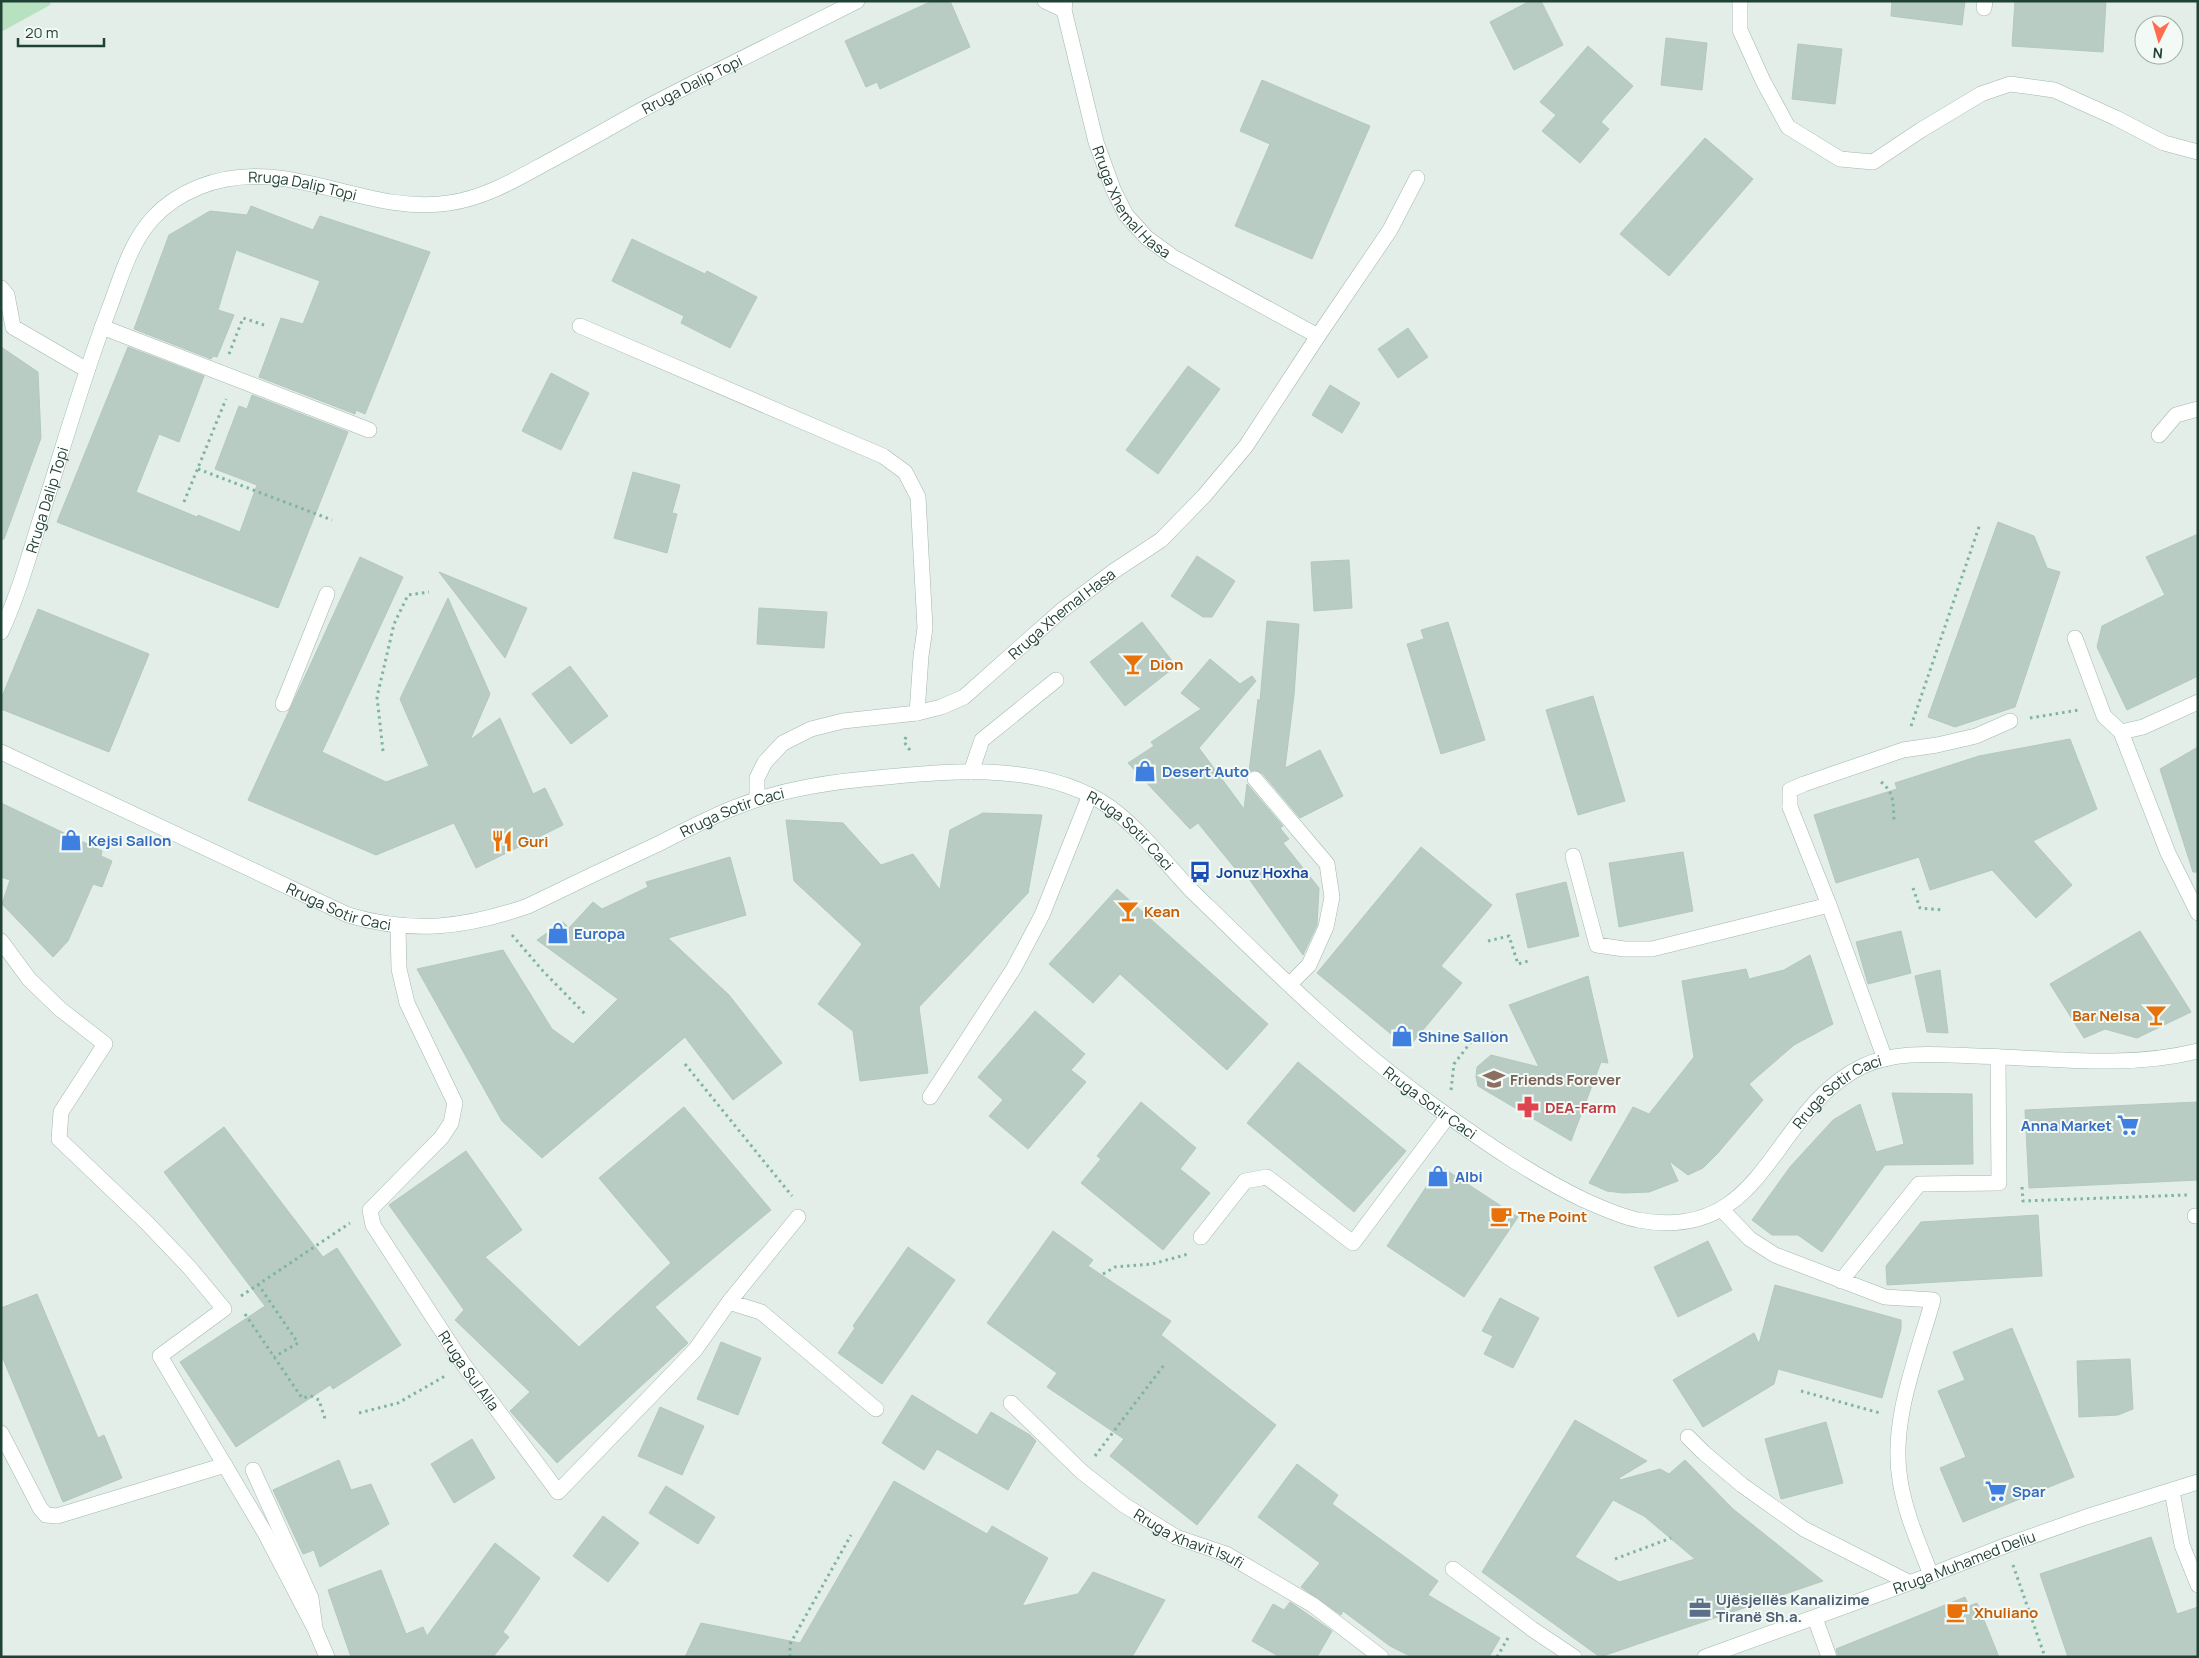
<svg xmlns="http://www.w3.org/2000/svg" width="2199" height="1658" font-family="Manrope,sans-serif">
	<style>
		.green { fill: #b8e1c0 }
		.building { fill: #b9ccc3; stroke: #b3c8be; fill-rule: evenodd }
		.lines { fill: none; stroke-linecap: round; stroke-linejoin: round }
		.lane-casing { stroke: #a4b7ae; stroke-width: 16 }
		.street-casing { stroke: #a4b7ae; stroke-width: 16 }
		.secondary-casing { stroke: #9fbbaf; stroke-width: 16 }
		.path { stroke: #7fb5a0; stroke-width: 3; stroke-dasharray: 2.5 4; stroke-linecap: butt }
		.lane { stroke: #fff; stroke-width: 15 }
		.street { stroke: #fff; stroke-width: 15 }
		.secondary { stroke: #fff; stroke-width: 15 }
		.labels { text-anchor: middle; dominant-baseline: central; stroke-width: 4; stroke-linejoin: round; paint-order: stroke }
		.street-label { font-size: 15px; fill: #204135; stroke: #f3faf6 }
		.food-label { font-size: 15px; font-weight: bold; fill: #c56008; stroke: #f3faf6; text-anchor: start }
		.shop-label { font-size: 15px; font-weight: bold; fill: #366cbe; stroke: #f3faf6; text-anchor: start }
		.transit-label { font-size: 15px; font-weight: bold; fill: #164399; stroke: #f3faf6; text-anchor: start }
		.education-label { font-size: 15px; font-weight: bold; fill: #785e54; stroke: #f3faf6; text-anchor: start }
		.health-label { font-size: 15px; font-weight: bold; fill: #be3a42; stroke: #f3faf6; text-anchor: start }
		.service-label { font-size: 15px; font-weight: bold; fill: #4e5e75; stroke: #f3faf6; text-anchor: start }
	</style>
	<rect width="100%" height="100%" fill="#e2eee7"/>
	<!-- green -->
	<path class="green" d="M1,1H51L50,5L1,32Z"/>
	<!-- building -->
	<path class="building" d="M932,1H950L970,47L880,89L877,82L866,87L845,41Z
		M1530,1H1541L1563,45L1514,70L1490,22Z
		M1892,1H1965L1962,25L1891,16Z
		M2015,1H2106L2103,52L2012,46Z
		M1666,38L1707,43L1702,90L1661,85Z
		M1798,44L1842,49L1835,104L1792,99Z
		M1588,46L1633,86L1601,122L1609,129L1580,163L1542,131L1556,115L1540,102Z
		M1262,80L1370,126L1312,259L1235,226L1270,144L1240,131Z
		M1705,138L1753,179L1669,276L1620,234Z
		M251,206L313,230L320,216L430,252L365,414L356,410L355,414L259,377L281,318L303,324L320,281L236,250L218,310L234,315L217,357L213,356L211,359L134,329L169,235L210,211L247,215Z
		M632,239L705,274L707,271L757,297L730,348L681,323L684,316L612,281Z
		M1408,328L1428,357L1398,378L1378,349Z
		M1,347L38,372L41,438L4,539H1Z
		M128,347L204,376L179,442L159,434L136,492L197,517L198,515L240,532L257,485L215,469L239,406L247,409L252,395L348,432L278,608L57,522Z
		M1188,366L1220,389L1158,474L1126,450Z
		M551,373L589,393L561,450L522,431Z
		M1330,385L1360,403L1342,433L1312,415Z
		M633,472L680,485L672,513L677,514L667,553L614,538Z
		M1998,522L2034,536L2047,568L2060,572L2015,707L1955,727L1928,717Z
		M2198,534V676L2127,710L2097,647L2102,626L2165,595L2146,557Z
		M1197,556L1235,581L1212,617H1203L1171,596Z
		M360,557L403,577L322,752L386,782L429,766L400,699L448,598L490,694L470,740L500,718L533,794L545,788L563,825L476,868L454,823L376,855L248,800Z
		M1349,560L1352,608L1314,611L1311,562Z
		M439,572L527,608L505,658Z
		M759,608L827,612L824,648L757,644Z
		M38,609L149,654L109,752L1,709V699Z
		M1267,621L1299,624L1294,695L1285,768L1320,750L1343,796L1300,818L1262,773L1254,770L1249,772L1258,699L1260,701Z
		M1142,622L1176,666L1125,706L1090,662Z
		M1448,622L1485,740L1441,754L1407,644L1424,639L1421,630Z
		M1210,659L1240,684L1252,676L1256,681L1199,748L1244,809L1247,784L1283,826L1280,828L1289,839L1283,843L1319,888L1317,925L1303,955L1242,869L1238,872L1198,823L1190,829L1128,763L1154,746L1151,742L1201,709L1181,693Z
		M570,666L608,716L571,744L532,694Z
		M1593,696L1625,801L1578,815L1546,710Z
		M2070,739L2097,809L2033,841L2072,885L2036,918L1992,870L1930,890L1919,857L1836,883L1814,815L1897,789L1895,783L1979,756Z
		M2198,747V872H2193L2160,769Z
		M1,803L102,851L101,856L112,861L102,887L93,884L68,941L53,957L2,904L10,880L1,877Z
		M983,813L1042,815L1028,893L919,1007L928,1073L860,1081L853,1031L818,1004L862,944L794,881L786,820L843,823L881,865L913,854L940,890L950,830Z
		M1421,847L1492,905L1441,966L1462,983L1408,1048L1317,973Z
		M1683,852L1693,911L1619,927L1609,863Z
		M730,857L746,915L668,938L729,995L782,1063L733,1100L685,1037L542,1158L502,1121L417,969L503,950L552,1029L573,1044L618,999L537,940L563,922L569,928L593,902L602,909L648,887L646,882Z
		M1566,882L1579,936L1528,948L1516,894Z
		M1117,889L1268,1024L1227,1070L1120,974L1093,1003L1049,964Z
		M1901,931L1911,973L1868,984L1856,942Z
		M2140,931L2191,1012L2137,1038L2105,1029L2084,1038L2050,984Z
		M1810,955L1833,1024L1794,1045L1749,1084L1763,1100L1717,1154L1703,1168L1688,1175L1669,1161L1678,1181L1649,1192L1623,1193L1607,1191L1589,1183L1633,1107L1649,1114L1694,1057L1682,981L1746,969L1749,979L1784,970Z
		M1940,970L1948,1033L1927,1032L1915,976Z
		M1588,976L1608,1063L1601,1062L1571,1141L1478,1086L1476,1077L1477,1067L1491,1055L1539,1067L1509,1005Z
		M1035,1011L1085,1054L1071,1070L1086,1082L1028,1149L989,1116L1003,1100L978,1077Z
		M1298,1062L1406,1151L1354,1212L1247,1123Z
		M1892,1093L1972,1094L1973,1164L1885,1165L1822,1252L1798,1235H1772L1752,1220L1790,1167L1833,1120L1860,1104L1876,1152L1904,1144Z
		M1141,1102L1196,1148L1180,1169L1210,1193L1163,1250L1081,1183L1101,1159L1097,1156Z
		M2198,1102V1180L2029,1188L2025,1110Z
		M684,1107L771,1210L655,1307L688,1343L557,1463L510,1411L530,1392L455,1320L464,1310L389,1205L466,1151L522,1230L485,1257L579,1347L671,1263L599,1178Z
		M224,1127L323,1257L337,1248L401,1345L333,1389L330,1385L236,1447L180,1362L265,1306L164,1172Z
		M1440,1166L1518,1217L1464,1297L1387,1246Z
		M2038,1215L2042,1276L1887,1285L1886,1266L1921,1222Z
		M1053,1231L1093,1260L1088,1266L1171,1321L1161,1335L1276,1425L1197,1525L1110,1456L1124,1439L1047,1387L1057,1373L987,1323Z
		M1708,1241L1732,1290L1678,1317L1654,1267Z
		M908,1247L955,1280L882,1384L838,1353L855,1328L853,1326Z
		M1775,1285L1901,1320V1329L1882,1398L1778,1369L1774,1384L1703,1427L1673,1380L1754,1333L1759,1344Z
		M37,1294L98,1438L104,1435L122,1478L63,1502L1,1354V1308Z
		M1500,1298L1539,1318L1513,1368L1484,1354L1493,1336L1482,1331Z
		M2012,1328L2074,1477L1963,1522L1940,1468L1966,1457L1938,1391L1965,1380L1953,1352Z
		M721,1342L761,1358L738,1415L697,1399Z
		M2130,1359L2133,1409L2118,1415L2079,1417L2077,1361Z
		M912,1395L977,1435L991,1412L1030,1435L1036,1441L1008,1490L937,1449L924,1470L882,1443Z
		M660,1407L704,1426L682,1475L638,1456Z
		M1575,1420L1647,1461L1619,1478L1620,1480L1660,1469L1669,1474L1685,1460L1733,1509L1823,1581L1600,1657L1482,1572ZM1613,1500L1644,1516L1695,1559L1619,1582L1575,1557Z
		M1826,1422L1843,1483L1781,1499L1765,1439Z
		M472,1439L495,1478L454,1503L431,1464Z
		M339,1460L351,1490L371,1484L389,1524L320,1567L314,1550L303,1554L273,1490Z
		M1297,1464L1338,1495L1332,1504L1438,1581L1428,1595L1500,1638L1489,1657H1412L1390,1646L1343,1611L1341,1615L1301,1587L1320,1563L1258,1517Z
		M894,1481L987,1534L992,1526L1048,1558L1022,1606L1078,1594L1093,1572L1165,1600L1132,1657H820L815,1654V1657H685L701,1623L800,1643Z
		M666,1486L715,1517L698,1544L649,1513Z
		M603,1516L639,1543L608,1582L573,1556Z
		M2151,1537L2177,1614L2198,1607V1657H2068L2040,1574Z
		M495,1543L540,1578L503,1632L509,1637L493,1657H351L328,1590L381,1570L406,1634L423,1627L427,1636Z
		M1965,1597L1969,1606L1977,1603L1999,1657H1838L1836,1649Z
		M1290,1602L1332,1631L1317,1657H1280L1252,1641L1273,1604L1284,1610Z"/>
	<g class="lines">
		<!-- lane casing -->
		<g class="lane-casing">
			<path id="lane" d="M1740,1V30L1763,81L1788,127L1840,159L1873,162L1921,130L1981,94L2010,84L2054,90L2116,118L2164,143L2198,152
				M1,288L7,295L13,327L87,370
				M580,326L883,456L905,472L918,497L925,628L921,656L917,713
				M2159,435L2176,415L2198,409
				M2075,638L2104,716L2121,732L2143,727L2198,702
				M283,704L327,594
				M2121,732L2168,853L2198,913
				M971,772L982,740L1056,680
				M1255,779L1327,864L1332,897L1326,927L1309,965L1290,984
				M1790,807V790L1804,784L1903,750L1937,745L1976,736L2010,721
				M1573,856L1597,945L1624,949H1652L1829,905
				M930,1097L1014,968L1042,915L1090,795
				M1722,1210L1750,1239L1775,1255L1885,1297L1933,1300C1917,1357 1890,1421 1900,1480C1905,1513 1919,1544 1931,1575
				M2195,1216H2198
				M798,1217L729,1302L761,1312L876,1409
				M1201,1237L1245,1181L1267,1177L1353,1243L1448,1116
				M1841,1281L1919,1184L1999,1183L1998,1057
				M1688,1437L1704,1453L1742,1485L1804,1529L1908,1582
				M253,1470L311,1598L315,1628
				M2172,1491L2182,1545L2198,1585
				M1815,1618L1829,1657"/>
		</g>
		<!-- street casing -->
		<g class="street-casing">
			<g id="street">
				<path d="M1045,1L1064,10"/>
				<path id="s1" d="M1065,1L1064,10L1096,142L1113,189L1126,215L1147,238L1173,257L1318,336"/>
				<path d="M1984,8L1985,1"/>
				<path d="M102,327L369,430"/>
				<path id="s2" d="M757,799V778L765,762L783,743L811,729L843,721L917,713L941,707L964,697L1061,611L1114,571L1161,540L1204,496L1246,446L1318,336L1390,230L1417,178"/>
				<path d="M1790,807L1829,905L1885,1059"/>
				<path id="s3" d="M398,926L399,969L407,1003L455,1103L451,1123L441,1138L370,1210L373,1225L464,1365L558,1492L695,1350L729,1302"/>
				<path d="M1,941L29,979L60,1009L105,1044L61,1112L59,1139L147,1223L189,1267L224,1309L160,1356L265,1533L315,1629L327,1657"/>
				<path id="s4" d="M1011,1403L1082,1472L1124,1505L1176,1537L1226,1554L1313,1605L1381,1657"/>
				<path d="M1,1433L40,1508L46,1515L57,1516L225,1465"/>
				<path d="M1453,1569L1532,1629L1574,1657"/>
			</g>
		</g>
		<!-- secondary casing -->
		<g class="secondary-casing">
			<g id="secondary">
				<path id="s5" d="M1,632C18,596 29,556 41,517C63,448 83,377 109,309C121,278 130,242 154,217C166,204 182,194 199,187C285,152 363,216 449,203C484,198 513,181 544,164C574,148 604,131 634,114C707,75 782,39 857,1"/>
				<path id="s6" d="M1,752L348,915C412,934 465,928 528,906C571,885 615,864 658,844C684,831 710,817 736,807C785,788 836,781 887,777C960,770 1048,763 1111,808C1142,831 1166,864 1192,891C1270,967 1348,1045 1437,1108C1484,1142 1532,1175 1584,1200C1602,1208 1619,1216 1638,1220C1768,1244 1770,1110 1863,1066C1897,1050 1941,1055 1977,1056C2052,1058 2125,1069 2198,1051"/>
				<path id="s7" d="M1705,1657L1931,1575L2007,1545L2086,1517L2198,1482"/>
			</g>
		</g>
		<!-- path -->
		<path class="path" d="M229,354L243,318L264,325
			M198,469L332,520
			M184,502L226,399
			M2030,718L2079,710
			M1911,726L1980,524
			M906,737L904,742L912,753
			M383,751L377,697L394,624L408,595L429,592
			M1881,782C1895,793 1893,804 1894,821
			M1913,888L1920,908L1943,910
			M512,935L543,971L586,1015
			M1488,941L1509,936L1518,964L1528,961
			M685,1064L792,1196
			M1451,1090L1454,1064L1477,1034L1492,1033L1506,1036
			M2022,1187L2023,1201L2187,1195
			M1103,1274L1115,1267L1152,1264L1185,1255L1188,1252
			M258,1284L298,1343L274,1357
			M241,1296L350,1223
			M245,1314L302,1398L311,1396L319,1400L326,1422
			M1801,1391L1880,1413
			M359,1413L398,1403L445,1376
			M1095,1456L1164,1365
			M1615,1559L1671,1538
			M2013,1565L2045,1657
			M790,1657V1644L851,1535
			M1497,1657L1508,1638"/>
		<!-- lane -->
		<use href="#lane" class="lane"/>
		<!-- street -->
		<use href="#street" class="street"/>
		<!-- secondary -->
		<use href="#secondary" class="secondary"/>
	</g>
	<!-- icons -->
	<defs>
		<g id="bar-bare" transform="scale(1.725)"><path d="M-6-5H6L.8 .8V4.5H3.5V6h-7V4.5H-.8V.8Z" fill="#e8710a" stroke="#f3faf6" stroke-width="2.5" paint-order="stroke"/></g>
		<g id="shop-bare" transform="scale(1.725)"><path d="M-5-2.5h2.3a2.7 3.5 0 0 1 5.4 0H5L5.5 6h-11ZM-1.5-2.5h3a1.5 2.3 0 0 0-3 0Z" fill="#3f7fe0" stroke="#f3faf6" stroke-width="2.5" paint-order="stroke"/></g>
		<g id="restaurant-bare" transform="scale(1.725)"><path d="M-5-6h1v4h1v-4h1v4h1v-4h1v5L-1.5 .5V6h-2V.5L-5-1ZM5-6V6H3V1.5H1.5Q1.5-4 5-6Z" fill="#e8710a" stroke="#f3faf6" stroke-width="2.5" paint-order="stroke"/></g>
		<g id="bus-bare" transform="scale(1.725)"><path d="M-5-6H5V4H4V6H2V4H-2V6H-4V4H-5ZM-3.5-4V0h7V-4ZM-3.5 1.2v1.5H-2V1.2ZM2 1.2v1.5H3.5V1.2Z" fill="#1a4fb4" stroke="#f3faf6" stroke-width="2.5" paint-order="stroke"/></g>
		<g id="school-bare" transform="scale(1.725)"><path d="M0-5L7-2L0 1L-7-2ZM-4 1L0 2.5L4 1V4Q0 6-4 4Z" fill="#8d6e63" stroke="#f3faf6" stroke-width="2.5" paint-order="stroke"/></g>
		<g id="pharmacy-bare" transform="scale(1.725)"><path d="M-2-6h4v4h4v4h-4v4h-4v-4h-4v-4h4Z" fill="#e0444e" stroke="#f3faf6" stroke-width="2.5" paint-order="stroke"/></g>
		<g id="supermarket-bare" transform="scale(1.725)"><path d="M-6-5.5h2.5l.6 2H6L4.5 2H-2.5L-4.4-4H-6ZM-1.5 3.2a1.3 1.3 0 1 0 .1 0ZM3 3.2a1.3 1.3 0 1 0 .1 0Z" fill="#3f7fe0" stroke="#f3faf6" stroke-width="2.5" paint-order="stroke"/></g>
		<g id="cafe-bare" transform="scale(1.725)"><path d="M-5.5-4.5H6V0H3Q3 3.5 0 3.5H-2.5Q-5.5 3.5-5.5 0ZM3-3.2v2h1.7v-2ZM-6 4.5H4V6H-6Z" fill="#e8710a" stroke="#f3faf6" stroke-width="2.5" paint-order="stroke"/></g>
		<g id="office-bare" transform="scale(1.725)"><path d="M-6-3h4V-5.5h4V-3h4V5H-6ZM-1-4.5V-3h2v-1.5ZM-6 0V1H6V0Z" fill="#5c6f8a" stroke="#f3faf6" stroke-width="2.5" paint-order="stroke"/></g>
	</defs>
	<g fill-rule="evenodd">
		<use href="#bar-bare" x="1133" y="664"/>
		<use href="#shop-bare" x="1145" y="771"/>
		<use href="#shop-bare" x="71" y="840"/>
		<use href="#restaurant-bare" x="502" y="841"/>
		<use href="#bus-bare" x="1200" y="872"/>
		<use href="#bar-bare" x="1128" y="911"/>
		<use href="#shop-bare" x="558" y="933"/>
		<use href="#bar-bare" x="2156" y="1015"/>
		<use href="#shop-bare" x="1402" y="1036"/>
		<use href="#school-bare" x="1494" y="1079"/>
		<use href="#pharmacy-bare" x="1528" y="1107"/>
		<use href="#supermarket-bare" x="2128" y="1125"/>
		<use href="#shop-bare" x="1438" y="1176"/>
		<use href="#cafe-bare" x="1501" y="1216"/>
		<use href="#supermarket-bare" x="1996" y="1491"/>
		<use href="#office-bare" x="1700" y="1608"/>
		<use href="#cafe-bare" x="1957" y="1612"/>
	</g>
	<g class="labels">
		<!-- street labels -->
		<g class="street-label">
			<text stroke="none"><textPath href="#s5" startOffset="1024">Rruga Dalip Topi</textPath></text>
			<text stroke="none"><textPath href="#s5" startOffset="604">Rruga Dalip Topi</textPath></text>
			<text stroke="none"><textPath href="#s1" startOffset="216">Rruga Xhemal Hasa</textPath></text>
			<text stroke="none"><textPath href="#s5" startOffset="140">Rruga Dalip Topi</textPath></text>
			<text stroke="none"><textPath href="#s2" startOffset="382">Rruga Xhemal Hasa</textPath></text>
			<text stroke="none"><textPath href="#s6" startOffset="792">Rruga Sotir Caci</textPath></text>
			<text stroke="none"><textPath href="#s6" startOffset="1212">Rruga Sotir Caci</textPath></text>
			<text stroke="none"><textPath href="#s6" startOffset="372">Rruga Sotir Caci</textPath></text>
			<text stroke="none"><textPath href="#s6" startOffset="2111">Rruga Sotir Caci</textPath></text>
			<text stroke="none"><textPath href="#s6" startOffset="1618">Rruga Sotir Caci</textPath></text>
			<text stroke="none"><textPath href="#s3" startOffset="518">Rruga Sul Alla</textPath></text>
			<text stroke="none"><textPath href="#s4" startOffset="226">Rruga Xhavit Isufi</textPath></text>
			<text stroke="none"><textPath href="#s7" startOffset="276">Rruga Muhamed Deliu</textPath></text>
		</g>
		<!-- food labels -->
		<g class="food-label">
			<text x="1150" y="664">Dion</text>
			<text x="518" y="841">Guri</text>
			<text x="1144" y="911">Kean</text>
			<text x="2140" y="1015" text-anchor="end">Bar Nelsa</text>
			<text x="1518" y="1216">The Point</text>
			<text x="1974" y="1612">Xhuliano</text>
		</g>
		<!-- shop labels -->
		<g class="shop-label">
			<text x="1162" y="771">Desert Auto</text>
			<text x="88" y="840">Kejsi Sallon</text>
			<text x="574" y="933">Europa</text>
			<text x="1418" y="1036">Shine Sallon</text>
			<text x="2112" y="1125" text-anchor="end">Anna Market</text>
			<text x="1455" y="1176">Albi</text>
			<text x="2012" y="1491">Spar</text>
		</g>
		<!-- transit labels -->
		<g class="transit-label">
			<text x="1216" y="872">Jonuz Hoxha</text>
		</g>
		<!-- education labels -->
		<g class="education-label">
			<text x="1510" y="1079">Friends Forever</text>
		</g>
		<!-- health labels -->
		<g class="health-label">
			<text x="1545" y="1107">DEA-Farm</text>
		</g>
		<!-- service labels -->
		<g class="service-label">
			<text x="1716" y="1599">Ujësjellës Kanalizime<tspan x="1716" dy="17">Tiranë Sh.a.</tspan></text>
		</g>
	</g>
	<!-- border -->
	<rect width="2199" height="1658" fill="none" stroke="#204135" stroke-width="5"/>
	<!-- north arrow -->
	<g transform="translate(2159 40) rotate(185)"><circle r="24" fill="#f3faf6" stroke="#9fb0a9"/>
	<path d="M0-4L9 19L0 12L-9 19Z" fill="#ff6c4e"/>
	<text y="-8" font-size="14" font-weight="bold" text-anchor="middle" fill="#204135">N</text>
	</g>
	<!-- scale -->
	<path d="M18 38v8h86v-8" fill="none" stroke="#204135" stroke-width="2.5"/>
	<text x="25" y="38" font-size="15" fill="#204135" stroke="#f3faf6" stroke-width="4" paint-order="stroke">20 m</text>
</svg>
